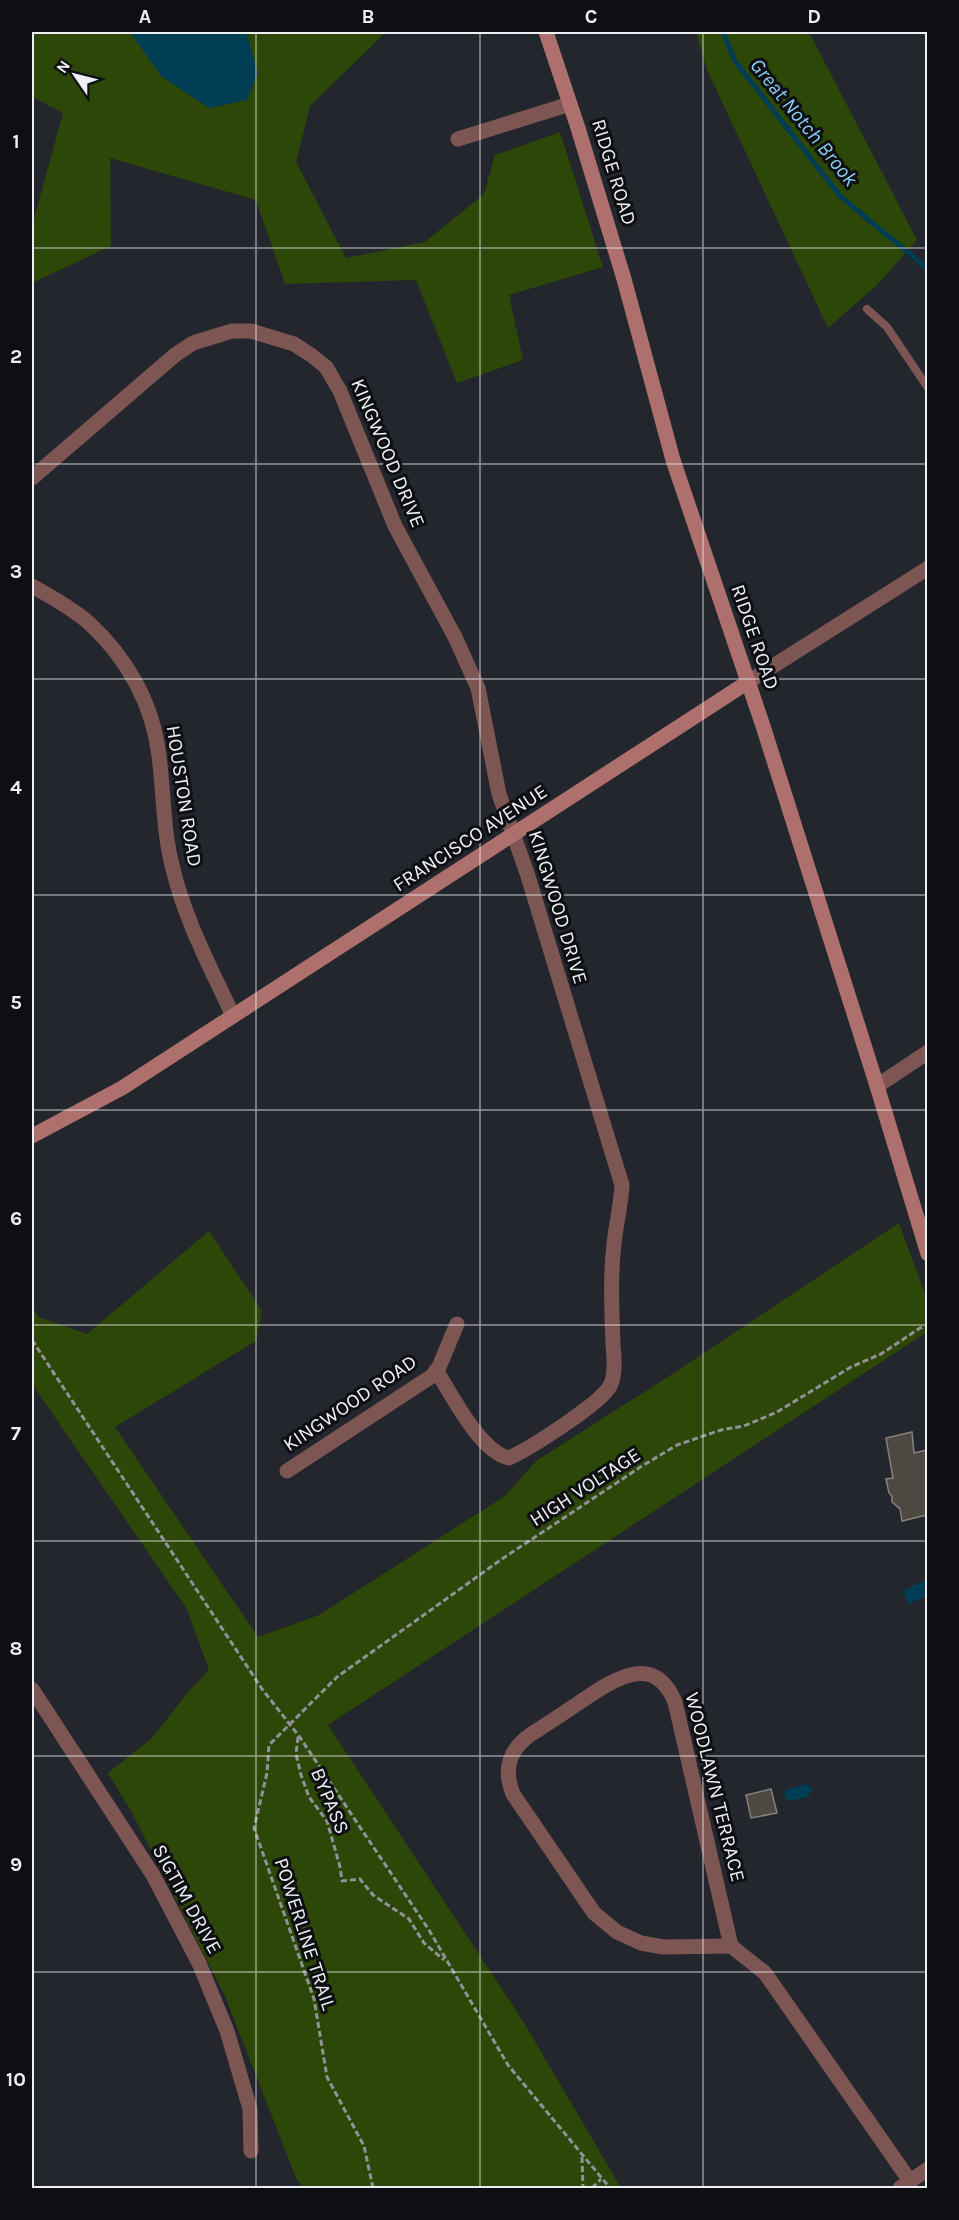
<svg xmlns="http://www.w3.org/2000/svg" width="959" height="2220" font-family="Karla,sans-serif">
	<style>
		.green { fill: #2c4707 }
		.water { fill: #003e55 }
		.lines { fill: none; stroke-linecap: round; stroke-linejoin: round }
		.stream { stroke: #003e55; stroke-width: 5 }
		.building { fill: #4e4842; stroke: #87817a; stroke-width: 1.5 }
		.path { stroke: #8f9297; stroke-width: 3; stroke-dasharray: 6 3; stroke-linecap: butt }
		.service { stroke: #7d5654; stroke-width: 8 }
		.minor { stroke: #7d5654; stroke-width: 15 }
		.tertiary { stroke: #7d5654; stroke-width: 15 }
		.secondary { stroke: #ae706d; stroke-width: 15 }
		.grid { fill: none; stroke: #edeff3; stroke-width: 1.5; stroke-opacity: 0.55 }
		.labels { text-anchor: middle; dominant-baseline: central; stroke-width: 6; stroke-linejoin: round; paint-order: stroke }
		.street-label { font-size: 20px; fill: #edeff3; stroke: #0e0f12 }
		.water-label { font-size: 21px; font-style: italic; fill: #87cff2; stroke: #0e0f12 }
		.neatline { fill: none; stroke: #edeff3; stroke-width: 2 }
		.grid-label { font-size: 20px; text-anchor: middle; font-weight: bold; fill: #edeff3 }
	</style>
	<rect width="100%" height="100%" fill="#23262d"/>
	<!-- green -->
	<path class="green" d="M32,32H386L310,106L296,162L346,258L425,242L484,194L495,155L560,132L603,267L509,295L523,360L457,383L416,280L285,284L256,200L110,158L111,246L32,283V226L63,113L32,97Z
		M696,32H809L917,240L878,284L828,328L707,70Z
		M899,1223L927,1299V1332L328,1725L523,2021L621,2188H304L296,2178L225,1996L131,1811L108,1773L152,1738L188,1692L209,1670L187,1609L32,1384V1306L38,1317L87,1334L209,1231L262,1311L256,1341L115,1427L258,1637L319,1615L505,1496L536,1461L677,1371Z"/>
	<!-- water -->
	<path class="water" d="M130,32H246L258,73L247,100L209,108L161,76Z
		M927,1579V1596L908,1604L903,1591Z
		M807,1784L812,1790L808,1797L791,1801L786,1799L784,1792L788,1789Z"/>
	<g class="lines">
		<!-- stream -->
		<path class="stream" d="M723,32L735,61L840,196L928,269"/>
	</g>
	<!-- building -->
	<path class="building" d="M912,1432L914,1453L927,1450V1515L902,1521L900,1509L892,1502V1496L889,1493L886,1479L893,1478L886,1438Z
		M771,1789L777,1813L751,1818L746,1795Z"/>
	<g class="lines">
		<!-- path -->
		<path class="path" d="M32,1340L262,1689L299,1736L429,1930L508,2065L610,2188
			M298,1737L296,1754L301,1775L309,1797L327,1821L340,1867L342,1881L360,1879L373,1895L409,1919L424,1943L444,1960
			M582,2157L583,2188
			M373,2188L364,2146L327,2077L314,1999L254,1828L267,1773L269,1745L337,1677L502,1559L642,1466L677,1445L721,1430L744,1426L777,1412L851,1367L881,1354L920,1328L928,1326
			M592,2188L601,2179"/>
		<!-- service -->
		<path class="service" d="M867,309L887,327L928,388"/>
		<!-- minor -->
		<path class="minor" d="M458,139L570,104
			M32,478L175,355L193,343L232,331H251L294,344L311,355L326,367L340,391L395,526L455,637L478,688L499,794L527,873L622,1185C621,1205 616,1224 614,1244C610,1277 612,1312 613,1345C614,1358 616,1374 610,1386C600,1404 529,1449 509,1458C480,1452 452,1395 436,1370
			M32,586C51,597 72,608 89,623C127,658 153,704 159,756C164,794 163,832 173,869C185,920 211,968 233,1016
			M877,1086L928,1052
			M287,1471L432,1376L439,1367L457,1324
			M32,1689L153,1875L199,1963L227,2031L250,2109L251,2151
			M731,1946L675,1702C653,1650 612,1681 580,1702C564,1713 547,1724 530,1735C509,1750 503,1770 513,1794L594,1913L617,1932L641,1943L663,1947L731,1946L765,1973L910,2181
			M900,2188L928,2169"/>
		<!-- tertiary -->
		<path class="tertiary" d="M748,682L928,568"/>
		<!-- secondary -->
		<path class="secondary" d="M546,32L578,128L624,279L673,460L763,726L877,1086L928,1254
			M32,1136L122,1088L748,682"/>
	</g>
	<!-- grid -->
	<path class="grid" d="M256,32V2188M480,32V2188M703,32V2188M32,248H928M32,464H928M32,679H928M32,895H928M32,1110H928M32,1325H928M32,1541H928M32,1756H928M32,1972H928"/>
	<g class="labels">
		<!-- street labels -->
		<g class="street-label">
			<text transform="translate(614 172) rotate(73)">RIDGE ROAD</text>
			<text transform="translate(388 453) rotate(67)">KINGWOOD DRIVE</text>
			<text transform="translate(755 637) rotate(71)">RIDGE ROAD</text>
			<text transform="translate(184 796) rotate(81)">HOUSTON ROAD</text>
			<text transform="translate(470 838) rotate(-33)">FRANCISCO AVENUE</text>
			<text transform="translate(558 907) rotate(73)">KINGWOOD DRIVE</text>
			<text transform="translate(350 1403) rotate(-34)">KINGWOOD ROAD</text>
			<text transform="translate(585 1487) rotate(-33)">HIGH VOLTAGE</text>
			<text transform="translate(715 1787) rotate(76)">WOODLAWN TERRACE</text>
			<text transform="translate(330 1801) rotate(67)">BYPASS</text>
			<text transform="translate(187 1899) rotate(61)">SIGTIM DRIVE</text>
			<text transform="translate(305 1934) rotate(72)">POWERLINE TRAIL</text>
		</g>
		<!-- water labels -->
		<g class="water-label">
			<text transform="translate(804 122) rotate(51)">Great Notch Brook</text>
		</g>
	</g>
	<!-- border -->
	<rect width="959" height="2220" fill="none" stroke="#0e0f12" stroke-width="66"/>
	<!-- north arrow -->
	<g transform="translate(75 75) rotate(305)" stroke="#0e0f12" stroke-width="4.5" paint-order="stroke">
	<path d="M0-4.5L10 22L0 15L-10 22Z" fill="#edeff3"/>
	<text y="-9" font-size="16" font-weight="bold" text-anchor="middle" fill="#edeff3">N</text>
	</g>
	<rect x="33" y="33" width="893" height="2154" class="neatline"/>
	<g class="grid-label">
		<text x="145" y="23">A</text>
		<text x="368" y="23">B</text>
		<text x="591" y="23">C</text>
		<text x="814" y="23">D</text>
		<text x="16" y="148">1</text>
		<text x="16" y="363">2</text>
		<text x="16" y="578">3</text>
		<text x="16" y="794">4</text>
		<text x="16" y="1009">5</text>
		<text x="16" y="1225">6</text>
		<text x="16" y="1440">7</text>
		<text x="16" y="1655">8</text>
		<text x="16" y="1871">9</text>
		<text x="16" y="2086">10</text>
	</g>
</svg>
